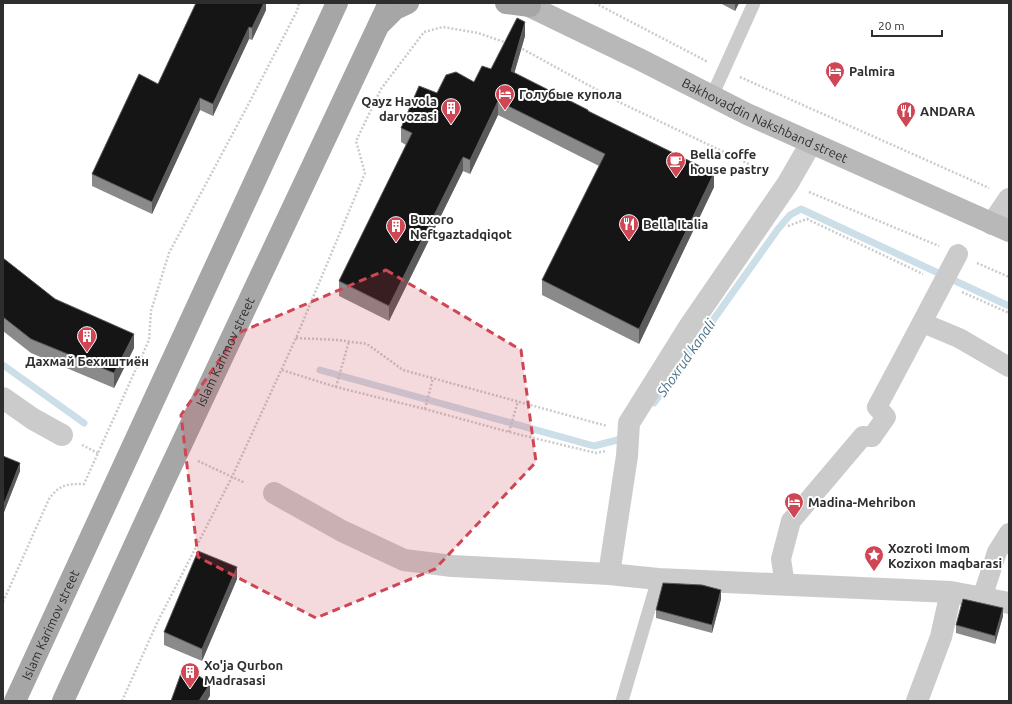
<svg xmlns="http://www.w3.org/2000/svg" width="1012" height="704" font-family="Ubuntu,sans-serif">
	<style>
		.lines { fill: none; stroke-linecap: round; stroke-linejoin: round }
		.stream { stroke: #ccdee7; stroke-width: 7 }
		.path { stroke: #cbcbcb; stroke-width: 2.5; stroke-dasharray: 2 2; stroke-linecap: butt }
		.service { stroke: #cbcbcb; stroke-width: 13 }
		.pedestrian { stroke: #cbcbcb; stroke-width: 20 }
		.minor { stroke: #cbcbcb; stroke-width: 22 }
		.secondary { stroke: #b8b8b8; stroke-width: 22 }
		.primary { stroke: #a6a6a6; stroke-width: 22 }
		.wall { fill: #8a8a8a }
		.shaded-wall { fill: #5b5b5b }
		.building { fill: #151515; stroke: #5b5b5b }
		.marked { fill: #cf4755; fill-opacity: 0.2; stroke: #cf4755; stroke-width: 3; stroke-dasharray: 8 5; stroke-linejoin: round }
		.labels { text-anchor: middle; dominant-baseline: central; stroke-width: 4; stroke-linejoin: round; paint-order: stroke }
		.poi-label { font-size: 13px; font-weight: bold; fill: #2e2e2e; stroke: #fff; text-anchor: start }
		.street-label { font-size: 13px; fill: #2e2e2e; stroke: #fff }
		.water-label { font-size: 14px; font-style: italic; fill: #476f86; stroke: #fff }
	</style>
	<rect width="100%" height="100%" fill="#fff"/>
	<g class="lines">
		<!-- stream -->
		<path class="stream" d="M3,365L84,423
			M320,370L594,446L625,438
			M654,403L778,229L790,215L801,209L1009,306"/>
		<!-- path -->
		<path class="path" d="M595,3L708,62
			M519,47L621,103L768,173
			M740,77L989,188
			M809,192L939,246
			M788,226L807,219L923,274
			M977,263L1009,277
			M962,292L1009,313
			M296,338L338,340L367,344L403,370L607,426
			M282,370L336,387L425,409L509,432L596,453L606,451
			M336,387L349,341
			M425,409L433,378
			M509,432L518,401
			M82,445L98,453
			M198,461L245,483
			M3,602L49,499C60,484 67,484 84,484L149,340L151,311L169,253L248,105L297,11L299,3
			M122,701L157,623L232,477L296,338L365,173L356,141L381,89L424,32L443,27L478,33L507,43"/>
		<!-- service -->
		<path class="service" d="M712,96L754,3
			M622,701L658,579"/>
		<!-- pedestrian -->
		<path class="pedestrian" d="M923,323L959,338L1009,367
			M785,585L781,559L791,521L863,436L872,437L886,417L877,407L899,366L958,254
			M982,598L997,552L1009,533"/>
		<!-- minor -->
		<path class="minor" d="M992,224L1009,199
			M3,398L33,419L62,435
			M274,493L342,531L404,560L452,566L609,574L658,579L951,592L1009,603
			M609,574L627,456L629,423L689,327L788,183L811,143
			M917,701L941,637L951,592"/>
		<!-- secondary -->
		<path class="secondary" id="s1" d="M523,3L641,60L747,114L1009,231"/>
		<!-- primary -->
		<g class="primary">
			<path d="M506,3L530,6"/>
			<path d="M381,23L395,9L408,3"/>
			<path id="s2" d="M15,701L337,3"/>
			<path id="s3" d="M63,701L158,494L389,3"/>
		</g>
	</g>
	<!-- wall -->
	<path class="wall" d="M266,3V10L252,40L249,39L213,116L200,110L152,214L92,186V174L158,84Z
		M720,3H739L735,11Z
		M525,36L514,73L588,111L714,187L639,344L542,295V280L599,166L498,115L470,174L463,171L389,321L339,296V281L406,145L401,142V128L437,93L474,82L491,69Z
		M3,258L55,299L134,348L114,388L31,353L3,331Z
		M3,456L20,471L4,512H3Z
		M237,579L202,661L164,645V632Z
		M721,599L712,633L656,618V610Z
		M1003,616L995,644L956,633V625Z"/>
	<!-- shaded-wall -->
	<path class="shaded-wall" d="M264,3H266V10L252,40V28Z
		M735,3H739L735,11Z
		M525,22V36L511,85V71Z
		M249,27V39L213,116V104Z
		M200,98V110L152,214V202Z
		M498,101V115L470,174V160Z
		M463,157V171L389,321V306Z
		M714,173V187L639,344V329Z
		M134,334V348L114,388V373Z
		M20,463V471L4,512V504Z
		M237,567V579L202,661V649Z
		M721,590V599L712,633V625Z
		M1003,608V616L995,644V636Z
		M210,684V696L207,701H199Z"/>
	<!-- building -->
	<path class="building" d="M196,3H264L252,28L249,27L213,104L200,98L152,202L92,174L139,74L158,84Z
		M517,18L525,22L511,71L588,110V111L714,173L639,329L542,280L605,154L498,101L470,160L463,157L389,306L339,281L412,133L401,128L419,86L437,93L446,75L456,72L474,82L482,66L491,69Z
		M3,258L55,299L134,334L114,373L31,339L3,317Z
		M3,456L20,463L4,504H3Z
		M198,551L237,567L202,649L164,632Z
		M663,583L702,585L721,590L712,625L656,610Z
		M963,599L1003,608L995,636L956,625Z
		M184,665L210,684L199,701H171Z"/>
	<!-- marked area -->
	<path class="marked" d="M386,270L521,350L536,462L435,569L316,618L198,557L181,415L238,333Z"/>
	<!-- icons -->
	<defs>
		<g id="hotel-pin" transform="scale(1)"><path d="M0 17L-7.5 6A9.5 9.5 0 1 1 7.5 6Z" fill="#cf4755" stroke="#fff"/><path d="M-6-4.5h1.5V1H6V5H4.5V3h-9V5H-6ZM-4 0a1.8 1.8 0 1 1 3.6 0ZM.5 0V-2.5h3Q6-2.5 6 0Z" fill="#fff"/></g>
		<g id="building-pin" transform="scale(1)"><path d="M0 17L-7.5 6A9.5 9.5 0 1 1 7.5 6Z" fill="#cf4755" stroke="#fff"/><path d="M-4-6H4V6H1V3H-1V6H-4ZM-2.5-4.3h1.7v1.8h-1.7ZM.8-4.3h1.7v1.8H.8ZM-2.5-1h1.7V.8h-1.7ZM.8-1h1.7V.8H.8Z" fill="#fff"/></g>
		<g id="restaurant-pin" transform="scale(1)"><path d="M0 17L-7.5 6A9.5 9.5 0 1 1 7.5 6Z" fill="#cf4755" stroke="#fff"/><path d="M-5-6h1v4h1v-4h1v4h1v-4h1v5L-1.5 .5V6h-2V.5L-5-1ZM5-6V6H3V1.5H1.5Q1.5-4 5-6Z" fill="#fff"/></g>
		<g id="cafe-pin" transform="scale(1)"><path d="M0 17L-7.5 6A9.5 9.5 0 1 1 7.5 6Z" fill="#cf4755" stroke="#fff"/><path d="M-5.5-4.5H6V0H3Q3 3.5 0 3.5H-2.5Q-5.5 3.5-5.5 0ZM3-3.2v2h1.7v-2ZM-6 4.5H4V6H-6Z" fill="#fff"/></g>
		<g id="sight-pin" transform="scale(1)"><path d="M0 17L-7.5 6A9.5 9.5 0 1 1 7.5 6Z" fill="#cf4755" stroke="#fff"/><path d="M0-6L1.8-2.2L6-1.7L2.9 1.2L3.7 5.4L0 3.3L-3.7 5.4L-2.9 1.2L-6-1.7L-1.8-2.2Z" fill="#fff"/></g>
	</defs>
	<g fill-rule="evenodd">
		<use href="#hotel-pin" x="835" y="71"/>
		<use href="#hotel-pin" x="505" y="94"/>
		<use href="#building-pin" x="451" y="108"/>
		<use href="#restaurant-pin" x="906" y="111"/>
		<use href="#cafe-pin" x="676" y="161"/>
		<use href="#restaurant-pin" x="629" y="224"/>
		<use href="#building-pin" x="396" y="226"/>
		<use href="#building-pin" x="87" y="336"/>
		<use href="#hotel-pin" x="794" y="502"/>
		<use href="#sight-pin" x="874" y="555"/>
		<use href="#building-pin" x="190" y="672"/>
	</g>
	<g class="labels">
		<!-- poi labels -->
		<g class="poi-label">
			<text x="849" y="71">Palmira</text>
			<text x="519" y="94">Голубые купола</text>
			<text x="437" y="101" text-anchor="end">Qayz Havola<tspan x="437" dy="15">darvozasi</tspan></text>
			<text x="920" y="111">ANDARA</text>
			<text x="690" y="154">Bella coffe<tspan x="690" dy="15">house pastry</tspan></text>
			<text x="410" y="219">Buxoro<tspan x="410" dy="15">Neftgaztadqiqot</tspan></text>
			<text x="643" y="224">Bella Italia</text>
			<text x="87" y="361" text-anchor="middle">Дахмай Бехиштиён</text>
			<text x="808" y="502">Madina-Mehribon</text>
			<text x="888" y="548">Xozroti Imom<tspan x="888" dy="15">Kozixon maqbarasi</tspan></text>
			<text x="204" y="665">Xo'ja Qurbon<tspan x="204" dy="15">Madrasasi</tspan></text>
		</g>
		<!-- street labels -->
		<g class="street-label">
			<text stroke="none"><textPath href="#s1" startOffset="269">Bakhovaddin Nakshband street</textPath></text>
			<text stroke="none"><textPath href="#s3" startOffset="385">Islam Karimov street</textPath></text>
			<text stroke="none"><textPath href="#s2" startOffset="84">Islam Karimov street</textPath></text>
		</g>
		<!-- water labels -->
		<g class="water-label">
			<text transform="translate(686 358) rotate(-55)">Shoxrud kanali</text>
		</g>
	</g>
	<!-- border -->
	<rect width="1012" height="704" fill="none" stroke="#2e2e2e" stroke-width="8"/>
	<!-- scale -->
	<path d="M872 30v6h70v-6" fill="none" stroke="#2e2e2e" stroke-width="2"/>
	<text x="878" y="30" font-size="12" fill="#2e2e2e" stroke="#ffffff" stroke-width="3" paint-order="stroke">20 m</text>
</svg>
